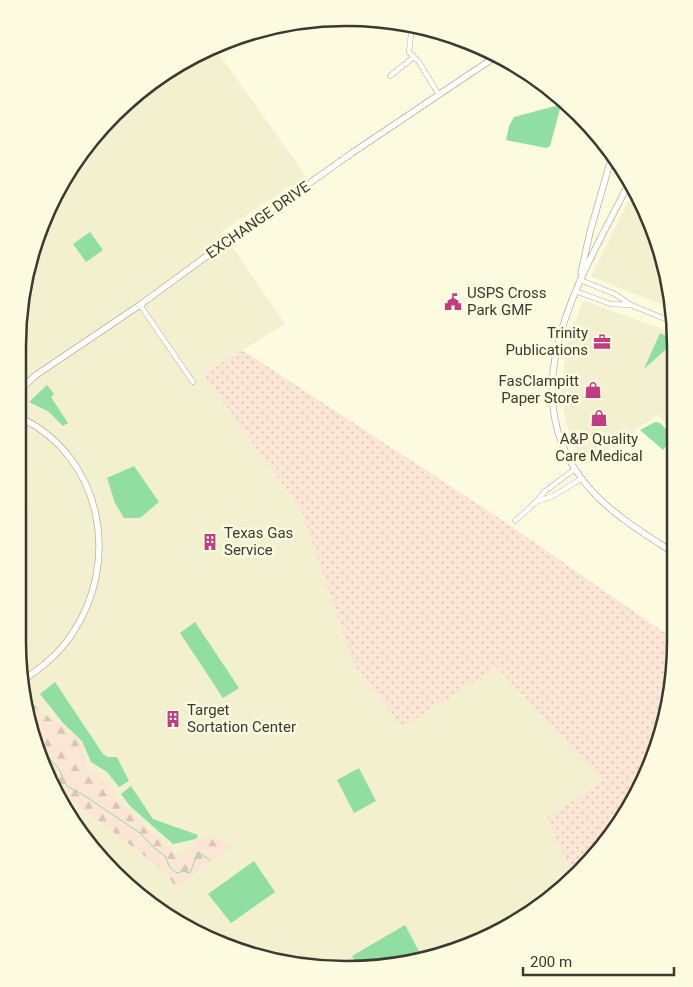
<svg xmlns="http://www.w3.org/2000/svg" width="693" height="987" font-family="Roboto,sans-serif">
	<style>
		.built { fill: #f2f0ce }
		.grass { fill: url(#grass-dots) }
		.forest { fill: url(#forest-firs) }
		.water { fill: #91dea2 }
		.lines { fill: none; stroke-linecap: round; stroke-linejoin: round }
		.stream { stroke: #91dea2; stroke-width: 1 }
		.minor-casing { stroke: #b6b49b; stroke-width: 5.5 }
		.tertiary-casing { stroke: #b6b49b; stroke-width: 7 }
		.minor { stroke: #fff; stroke-width: 4.5 }
		.tertiary { stroke: #fff; stroke-width: 5.5 }
		.labels { text-anchor: middle; dominant-baseline: central; stroke-width: 5; stroke-linejoin: round; paint-order: stroke }
		.street-label { font-size: 15px; fill: #3a3a2f; stroke: #fcfbe0 }
		.poi-label { font-size: 15px; fill: #3a3a2f; stroke: #fcfbe0; text-anchor: start }
		.rim { fill: none; stroke: #3a3a2f; stroke-width: 2.5 }
	</style>
	<defs>
		<pattern id="grass-dots" width="8" height="8" patternUnits="userSpaceOnUse" patternTransform="scale(1.25)"><rect width="8" height="8" fill="#fbe5d4"/><path d="M2 2h.1M6 6h.1" fill="none" stroke="#d8c5b6" stroke-width="1.8" stroke-linecap="round"/></pattern>
		<pattern id="forest-firs" width="22" height="20" patternUnits="userSpaceOnUse" patternTransform="scale(1.25)"><rect width="22" height="20" fill="#fbe5d4"/><path d="M5 1l3.5 6h-7zM16 11l3.5 6h-7z" fill="#d8c5b6"/></pattern>
	</defs>
	<rect width="100%" height="100%" fill="#fcfbe0"/>
	<!-- built -->
	<path class="built" d="M214,47L306,176L222,231L285,324L203,374L302,512L353,663L403,726L497,667L619,755L570,869L572,879L564,888L492,936L390,967H303L220,944L130,888L73,823L29,726L18,640L24,282L61,182L129,99L182,62Z
		M634,190L642,201L673,303V309L592,277V274Z
		M585,301L673,333V432L658,415L586,464L577,450L569,432L564,412L562,389L566,348L582,303Z"/>
	<!-- grass -->
	<path class="grass" d="M242,350L496,516L675,640C675,712 650,782 608,840C598,854 584,866 572,879L570,869L547,818L603,781L497,667L403,727L353,663L302,512L203,374Z"/>
	<!-- forest -->
	<path class="forest" d="M25,696C30,701 36,707 42,712C66,732 87,732 85,770L99,777L120,802L176,855H182L206,835L233,845L175,888L169,876L157,865L62,794L56,787L29,726Z"/>
	<!-- water -->
	<path class="water" d="M559,105L560,109L550,146L546,148L506,140L509,126L514,117Z
		M90,232L103,250L86,262L73,244Z
		M660,333L673,339V343L644,369Z
		M47,385L54,394L51,397L68,423L63,426L49,412L29,402Z
		M655,422L660,423L673,436L663,450L640,430Z
		M134,466L159,502L140,518H124L115,503L107,478Z
		M195,622L239,688L223,698L180,633Z
		M55,682L103,754L108,757H117L129,781L119,787L107,772L91,762L82,741L63,723L40,694Z
		M359,768L376,801L354,813L337,780Z
		M131,786L153,819L198,835L196,839L173,844L130,806L121,794Z
		M254,861L275,892L231,923L208,894Z
		M405,925L422,957L390,967H359L352,956Z"/>
	<g class="lines">
		<!-- stream -->
		<path class="stream" d="M38,746L59,769L67,786L82,794L140,833C146,840 158,852 165,856C168,864 171,871 178,873L183,871L190,873L198,852L210,860"/>
		<!-- minor casing -->
		<g class="minor-casing">
			<path id="minor" d="M412,25L409,52L419,62L439,95
				M390,76L414,57
				M580,280L615,294L631,305L673,322
				M575,291L611,304L630,305
				M140,305L193,382
				M538,501L553,496L581,479
				M515,521L537,501L544,492L575,469"/>
		</g>
		<!-- tertiary casing -->
		<g class="tertiary-casing">
			<path id="tertiary" d="M629,183C583,275 505,393 590,489C613,515 645,534 674,553
				M581,273L590,232L612,156
				M22,388L36,375L140,305L219,247L352,153L498,55
				M21,418C103,458 121,562 72,634C59,654 42,667 23,680"/>
		</g>
		<!-- minor -->
		<use href="#minor" class="minor"/>
		<!-- tertiary -->
		<use href="#tertiary" class="tertiary"/>
	</g>
	<!-- icons -->
	<defs>
		<g id="civic-bare" transform="scale(1.35)"><path d="M-.6-6.5H3V-4.5H.6V-3L4-1V1h2V6H-6V1h2V-1L-.6-3ZM-1.2 2.5V6h2.4V2.5Z" fill="#c03d83" stroke="#fcfbe0" stroke-width="2.5" paint-order="stroke"/></g>
		<g id="office-bare" transform="scale(1.35)"><path d="M-6-3h4V-5.5h4V-3h4V5H-6ZM-1-4.5V-3h2v-1.5ZM-6 0V1H6V0Z" fill="#c03d83" stroke="#fcfbe0" stroke-width="2.5" paint-order="stroke"/></g>
		<g id="shop-bare" transform="scale(1.35)"><path d="M-5-2.5h2.3a2.7 3.5 0 0 1 5.4 0H5L5.5 6h-11ZM-1.5-2.5h3a1.5 2.3 0 0 0-3 0Z" fill="#c03d83" stroke="#fcfbe0" stroke-width="2.5" paint-order="stroke"/></g>
		<g id="building-bare" transform="scale(1.35)"><path d="M-4-6H4V6H1V3H-1V6H-4ZM-2.5-4.3h1.7v1.8h-1.7ZM.8-4.3h1.7v1.8H.8ZM-2.5-1h1.7V.8h-1.7ZM.8-1h1.7V.8H.8Z" fill="#c03d83" stroke="#fcfbe0" stroke-width="2.5" paint-order="stroke"/></g>
	</defs>
	<g fill-rule="evenodd">
		<use href="#civic-bare" x="453" y="302"/>
		<use href="#office-bare" x="602" y="342"/>
		<use href="#shop-bare" x="593" y="390"/>
		<use href="#shop-bare" x="599" y="418"/>
		<use href="#building-bare" x="210" y="542"/>
		<use href="#building-bare" x="173" y="719"/>
	</g>
	<g class="labels">
		<!-- street labels -->
		<g class="street-label">
			<text transform="translate(258 220) rotate(-35)">EXCHANGE DRIVE</text>
		</g>
		<!-- poi labels -->
		<g class="poi-label">
			<text x="467" y="293">USPS Cross<tspan x="467" dy="17">Park GMF</tspan></text>
			<text x="588" y="333" text-anchor="end">Trinity<tspan x="588" dy="17">Publications</tspan></text>
			<text x="579" y="381" text-anchor="end">FasClampitt<tspan x="579" dy="17">Paper Store</tspan></text>
			<text x="599" y="439" text-anchor="middle">A&amp;P Quality<tspan x="599" dy="17">Care Medical</tspan></text>
			<text x="224" y="533">Texas Gas<tspan x="224" dy="17">Service</tspan></text>
			<text x="187" y="710">Target<tspan x="187" dy="17">Sortation Center</tspan></text>
		</g>
	</g>
	<!-- crop -->
	<path d="M0 0H693V987H0ZM346 26H347A320 320 0 0 1 667 346V641A320 320 0 0 1 347 961H346A320 320 0 0 1 26 641V346A320 320 0 0 1 346 26Z" fill="#fcfbe0" fill-rule="evenodd"/>
	<path class="rim" d="M346 26H347A320 320 0 0 1 667 346V641A320 320 0 0 1 347 961H346A320 320 0 0 1 26 641V346A320 320 0 0 1 346 26Z"/>
	<!-- scale -->
	<path d="M523 967v8h151v-8" fill="none" stroke="#3a3a2f" stroke-width="2.5"/>
	<text x="530" y="967" font-size="15" fill="#3a3a2f" stroke="#fcfbe0" stroke-width="4" paint-order="stroke">200 m</text>
</svg>
